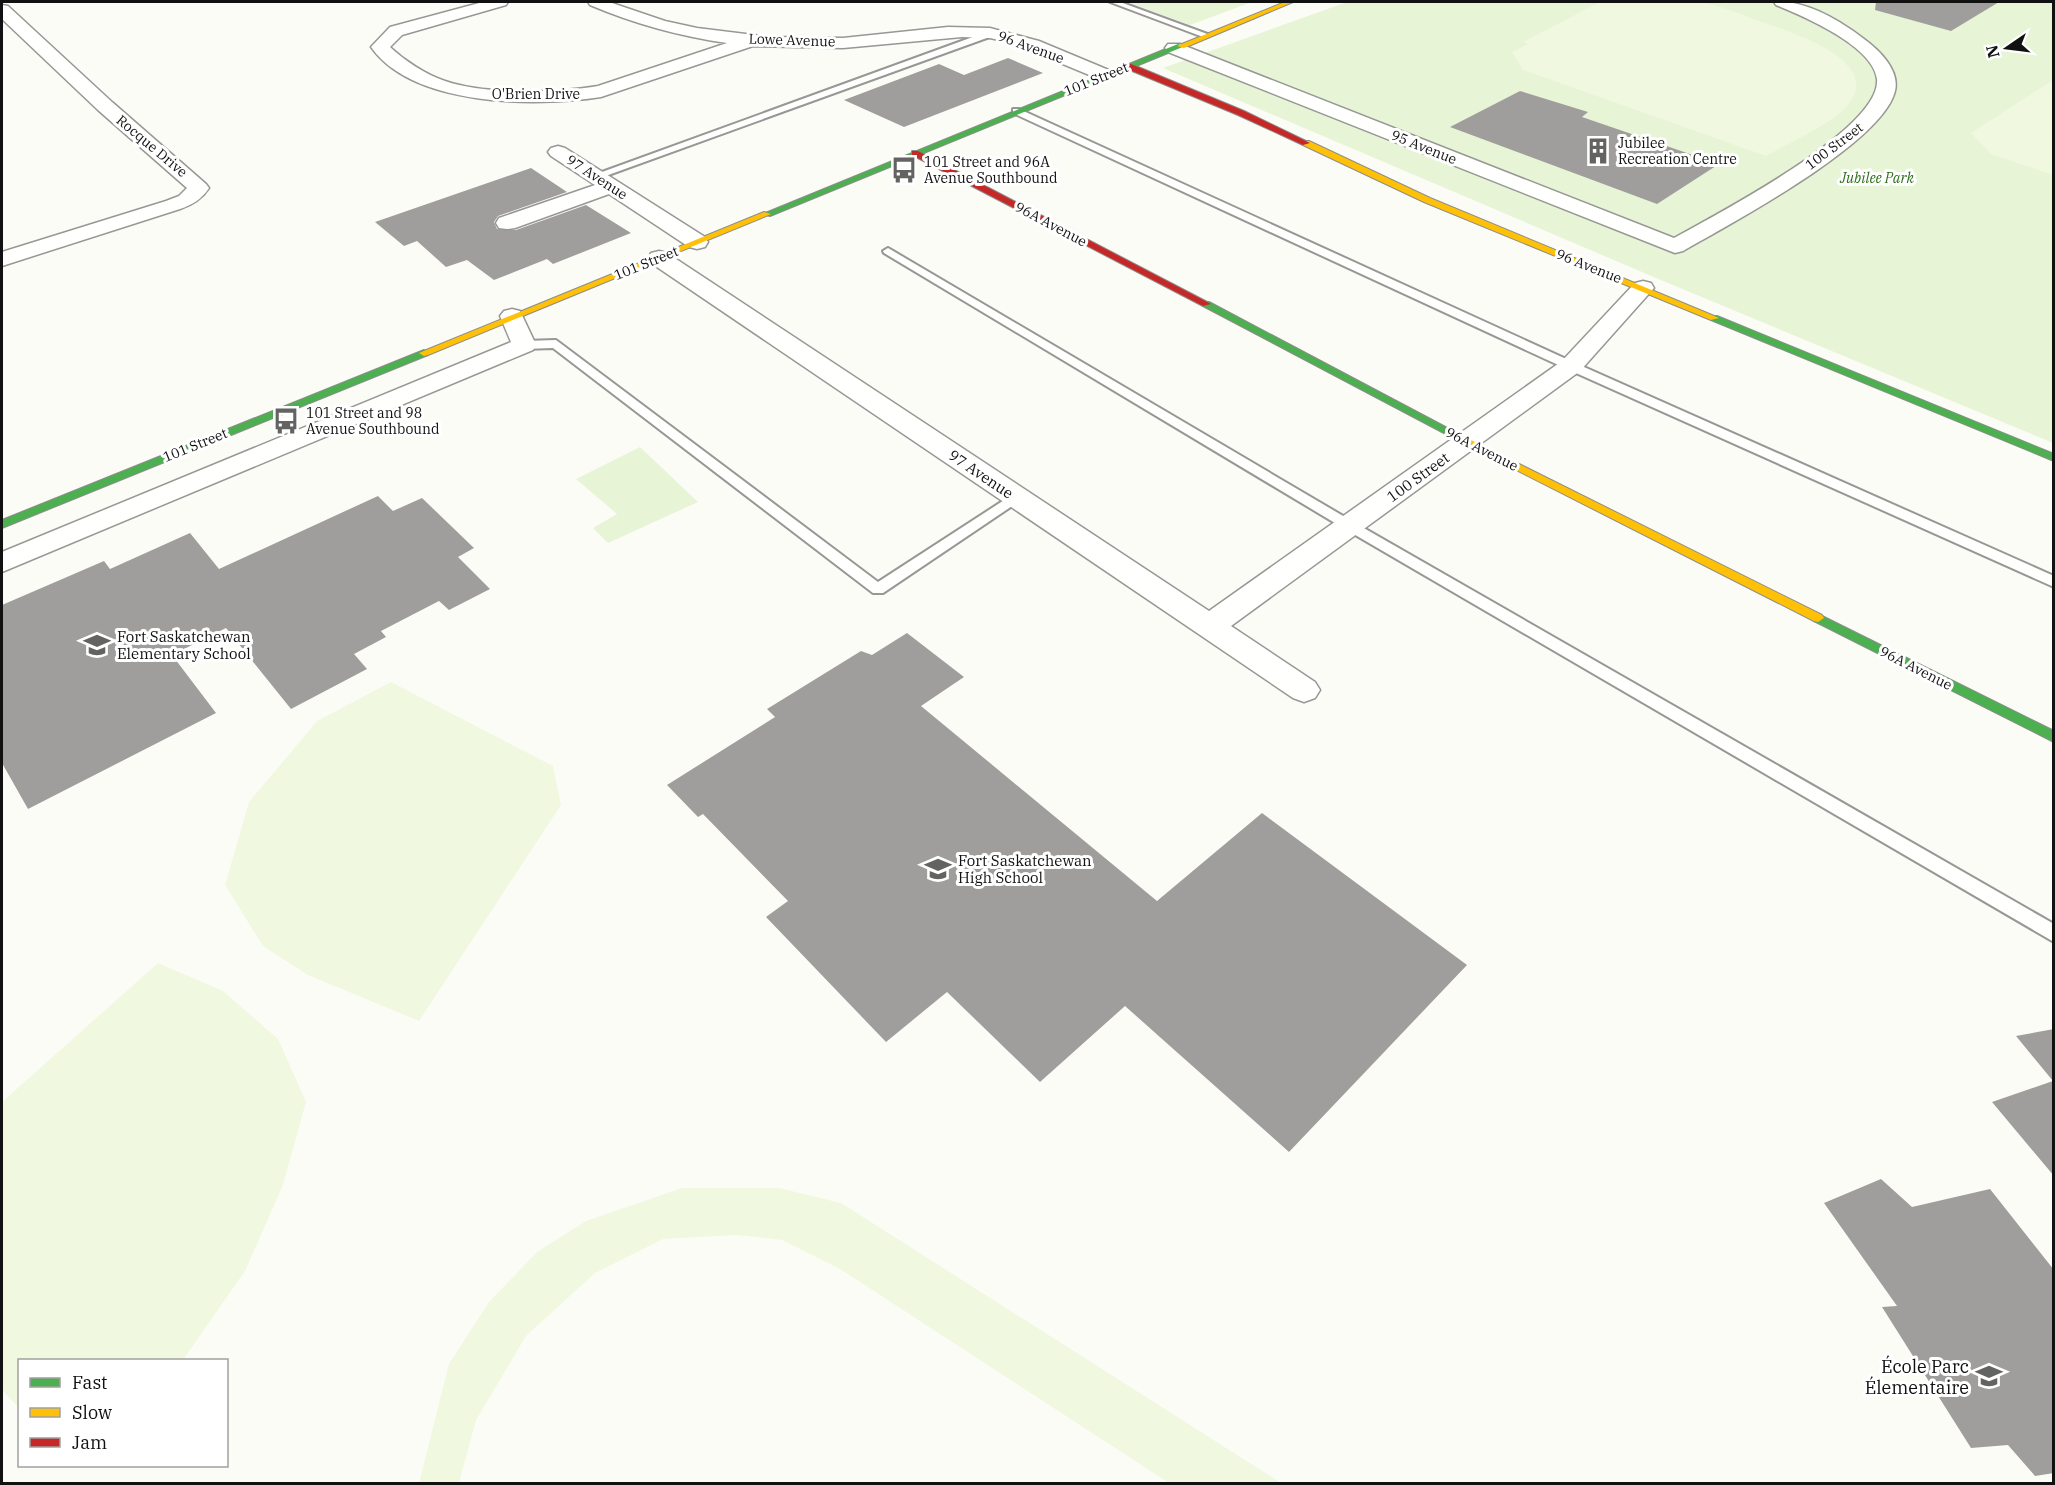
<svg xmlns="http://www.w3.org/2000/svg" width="2055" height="1485" font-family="'IBM Plex Serif',serif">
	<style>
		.green { fill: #e7f4d5 }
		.pitch { fill: #f0f8e0 }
		.building { fill: #a09e9c }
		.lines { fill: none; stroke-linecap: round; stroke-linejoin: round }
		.lane-casing { stroke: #979795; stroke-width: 4 }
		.street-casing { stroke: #979795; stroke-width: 3 }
		.fast-casing { stroke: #8d8d8b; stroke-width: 2 }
		.slow-casing { stroke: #8d8d8b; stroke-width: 2 }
		.jam-casing { stroke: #8d8d8b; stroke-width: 2 }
		.lane { fill: #fffffe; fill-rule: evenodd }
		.street { fill: #fffffe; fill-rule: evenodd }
		.fast { fill: #4caf50; fill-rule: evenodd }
		.slow { fill: #ffc107; fill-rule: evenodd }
		.jam { fill: #c62828; fill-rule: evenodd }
		.labels { text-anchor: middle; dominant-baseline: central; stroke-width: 6; stroke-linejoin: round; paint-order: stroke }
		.far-street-label { font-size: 14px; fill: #111; stroke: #fff }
		.far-poi-label { font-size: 14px; fill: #111; stroke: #fff; text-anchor: start }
		.far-park-label { font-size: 14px; font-style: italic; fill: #2e6e1b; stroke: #fff }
		.street-label { font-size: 15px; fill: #111; stroke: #fff }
		.poi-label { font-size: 15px; fill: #111; stroke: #fff; text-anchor: start }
		.near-poi-label { font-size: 18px; fill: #111; stroke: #fff; text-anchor: end }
	</style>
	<rect width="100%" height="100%" fill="#fcfcf7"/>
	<!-- green -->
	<path class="green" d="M1128,2H1252L1190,25Z
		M1347,2H2053V443L1656,278L1163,68Z
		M640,447L698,502L608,543L593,528L617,514L576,479Z"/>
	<!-- pitch -->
	<path class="pitch" d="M1600,2C1632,1 1665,0 1697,2C1718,4 1742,15 1762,22C1790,32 1886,61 1847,106C1832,124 1787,144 1766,156L1523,70L1512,52L1528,44L1523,42Z
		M2053,80V175L1991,154L1971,133Z
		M391,682L553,766L561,805L419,1021L308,975L263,946L225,885L249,802L317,721Z
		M158,963L223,991L278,1039L306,1102L283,1185L245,1271L183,1360H20L19,1408L2,1390V1102Z
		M682,1188H779L841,1203L1281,1483H1169L840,1269L782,1240L737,1235L663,1239L595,1273L526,1336L476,1420L459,1483H419L449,1364L489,1302L537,1252L586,1221Z"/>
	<!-- building -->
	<path class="building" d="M1876,2H1999L1951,31L1875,10Z
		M1008,58L1043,73L904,127L844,100L939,64L964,75Z
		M1520,91L1588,112L1582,117L1719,164L1657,204L1450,127Z
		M531,168L567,192L498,216L494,222L497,229L516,230L586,205L631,233L553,264L547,259L494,280L467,260L446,267L417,241L404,246L375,222Z
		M378,496L393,511L422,498L474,548L458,557L490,589L449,610L439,601L381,631L386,637L354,654L367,669L291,709L226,628L172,655L216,713L28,809L2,763V605L104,561L110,569L190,533L219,569Z
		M907,633L964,677L921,706L1157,901L1262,813L1467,965L1289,1152L1125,1006L1040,1082L947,992L886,1042L766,917L788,901L703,814L698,817L667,785L775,717L767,709L861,651L872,655Z
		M2054,1029V1176L1992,1102L2053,1081L2016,1036Z
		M1881,1179L1912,1207L1990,1189L2054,1270V1473L2035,1476L2008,1445L1971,1448L1882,1307L1897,1306L1824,1203Z"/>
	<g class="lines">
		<!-- lane casing -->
		<g class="lane-casing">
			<path id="lane" d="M1110,2H1120L1210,35L1203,37Z
				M992,30L996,33L995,35L600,178L591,176Z
				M1013,109H1019L1575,363L2054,576V587L1567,369L1013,113Z
				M888,248L1355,523L2054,924V942L1345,529L884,253L883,251Z
				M556,340L878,582L1012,495L1017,494L1024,498L883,593H873L553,348L524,349L518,345L524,341Z"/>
		</g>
		<!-- street casing -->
		<g class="street-casing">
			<path id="street" d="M483,2H508L506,5L402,35L390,47C404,60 426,75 445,81C486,95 555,93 598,86L727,43C679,36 635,24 590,5L588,2H609L665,21L697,28L771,37L843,38L948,27L990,28L1039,41L1111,71L1114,75L1111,79H1099L1012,43L990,38L962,37L843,48L753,46L601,97C536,107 413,107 371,47L390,27Z
				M1774,2C1806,0 1839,20 1864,39C1879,50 1900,70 1895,91C1883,143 1730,224 1683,251L1675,253L1168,52L1165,48L1168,44H1180L1674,238C1715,215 1882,129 1877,79C1873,46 1803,16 1776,5Z
				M2,5L8,6L112,102L206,184L209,188C202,199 192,205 180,209L2,266V252L166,201L179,196L187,188L98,110L2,19Z
				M558,146L565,148L705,237L708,242L705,247L697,249L689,247L609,194L515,228L507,229L499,228L496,223L499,218L595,185L551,156L548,152L551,148Z
				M659,251L667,253L1209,611L1562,361L1635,283L1643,281L1651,283L1654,288L1580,371L1231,626L1315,682L1320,690L1315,698L1304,702L1293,698L651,263L648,258L651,253Z
				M512,309L520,311L536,345L533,350L2,572V552L511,342L500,316L504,311Z"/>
		</g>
		<!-- fast casing -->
		<g class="fast-casing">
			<path id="fast" d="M1178,44L1185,46L770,216L763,214Z
				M1203,302H1209L1470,440L1469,442H1461L1203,306Z
				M1711,316H1717L2054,454V461L1711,320Z
				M424,350L429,353L428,355L2,528V520Z
				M1818,614L2054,731V742L1814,621L1812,618L1814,615Z"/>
		</g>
		<!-- slow casing -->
		<g class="slow-casing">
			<path id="slow" d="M1285,2H1293L1184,48L1177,46Z
				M1303,141H1309L1430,198L1719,318L1711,320L1424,202L1303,145Z
				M764,212L771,214L428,355L424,356L419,353Z
				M1465,437L1822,615L1824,618L1818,622L1814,621L1461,442V438Z"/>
		</g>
		<!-- jam casing -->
		<g class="jam-casing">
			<path id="jam" d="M1125,64H1131L1244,111L1310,143L1303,145L1238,115L1125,68Z
				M912,151H918L1211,304L1203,306L912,155Z"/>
		</g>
		<!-- lane -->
		<use href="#lane" class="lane"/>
		<!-- street -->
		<use href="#street" class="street"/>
		<!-- fast -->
		<use href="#fast" class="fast"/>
		<!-- slow -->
		<use href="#slow" class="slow"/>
		<!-- jam -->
		<use href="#jam" class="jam"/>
	</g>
	<!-- icons -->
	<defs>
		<g id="building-bare" transform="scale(2.07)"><path d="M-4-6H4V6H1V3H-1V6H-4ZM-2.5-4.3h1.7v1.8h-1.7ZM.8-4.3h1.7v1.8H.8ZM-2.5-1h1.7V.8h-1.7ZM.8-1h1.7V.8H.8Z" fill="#636362" stroke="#fff" stroke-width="2.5" paint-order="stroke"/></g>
		<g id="bus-bare" transform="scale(2.07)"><path d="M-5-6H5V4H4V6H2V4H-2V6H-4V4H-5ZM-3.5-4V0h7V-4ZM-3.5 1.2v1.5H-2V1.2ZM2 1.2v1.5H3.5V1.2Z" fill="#636362" stroke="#fff" stroke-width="2.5" paint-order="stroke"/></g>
		<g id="school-bare" transform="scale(2.07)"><path d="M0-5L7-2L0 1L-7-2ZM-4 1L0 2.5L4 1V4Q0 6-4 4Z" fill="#636362" stroke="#fff" stroke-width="2.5" paint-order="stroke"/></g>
	</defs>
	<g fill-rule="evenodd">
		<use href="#building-bare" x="1598" y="151"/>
		<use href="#bus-bare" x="904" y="170"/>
		<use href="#bus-bare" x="286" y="421"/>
		<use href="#school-bare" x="97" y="645"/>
		<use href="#school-bare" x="938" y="869"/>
		<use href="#school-bare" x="1989" y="1376"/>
	</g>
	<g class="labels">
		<!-- far-street labels -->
		<g class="far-street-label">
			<text transform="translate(792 40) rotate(2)">Lowe Avenue</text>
			<text transform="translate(1031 47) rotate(20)">96 Avenue</text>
			<text transform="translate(1096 79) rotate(-22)">101 Street</text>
			<text x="536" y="94">O'Brien Drive</text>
			<text transform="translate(152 146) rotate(40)">Rocque Drive</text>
			<text transform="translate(1834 146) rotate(-37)">100 Street</text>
			<text transform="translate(1424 147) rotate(22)">95 Avenue</text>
			<text transform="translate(597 177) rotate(33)">97 Avenue</text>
			<text transform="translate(1051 224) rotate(28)">96A Avenue</text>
			<text transform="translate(646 263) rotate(-22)">101 Street</text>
			<text transform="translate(1589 266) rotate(22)">96 Avenue</text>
			<text transform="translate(195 445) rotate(-22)">101 Street</text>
			<text transform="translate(1482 449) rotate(27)">96A Avenue</text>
			<text transform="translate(1916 668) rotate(27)">96A Avenue</text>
		</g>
		<!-- far-poi labels -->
		<g class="far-poi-label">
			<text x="1618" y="143">Jubilee<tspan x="1618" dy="16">Recreation Centre</tspan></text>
			<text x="924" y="162">101 Street and 96A<tspan x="924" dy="16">Avenue Southbound</tspan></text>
			<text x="306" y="413">101 Street and 98<tspan x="306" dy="16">Avenue Southbound</tspan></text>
		</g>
		<!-- far-park labels -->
		<g class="far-park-label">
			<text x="1877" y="178">Jubilee Park</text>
		</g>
		<!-- street labels -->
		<g class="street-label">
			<text transform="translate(981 474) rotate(34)">97 Avenue</text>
			<text transform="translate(1418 477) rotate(-36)">100 Street</text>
		</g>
		<!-- poi labels -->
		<g class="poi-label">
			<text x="117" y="636">Fort Saskatchewan<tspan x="117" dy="17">Elementary School</tspan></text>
			<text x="958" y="860">Fort Saskatchewan<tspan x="958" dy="17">High School</tspan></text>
		</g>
		<!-- near-poi labels -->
		<g class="near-poi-label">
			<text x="1969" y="1366">École Parc<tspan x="1969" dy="21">Élementaire</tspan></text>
		</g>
	</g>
	<!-- border -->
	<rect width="2055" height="1485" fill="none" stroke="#111111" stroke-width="6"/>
	<!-- legend -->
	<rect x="18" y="1359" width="210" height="108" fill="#ffffff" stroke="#a0a0a0" stroke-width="1.5"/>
	<rect x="30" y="1378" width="30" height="9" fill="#4caf50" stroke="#a0a0a0" stroke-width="1.5"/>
	<text x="72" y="1389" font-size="18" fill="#111111">Fast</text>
	<rect x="30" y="1408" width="30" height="9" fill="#ffc107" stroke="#a0a0a0" stroke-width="1.5"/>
	<text x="72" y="1419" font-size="18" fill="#111111">Slow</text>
	<rect x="30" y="1438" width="30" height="9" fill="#c62828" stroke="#a0a0a0" stroke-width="1.5"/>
	<text x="72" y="1449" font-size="18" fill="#111111">Jam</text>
	<!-- north arrow -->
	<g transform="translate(2007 48) rotate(256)" stroke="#ffffff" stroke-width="4.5" paint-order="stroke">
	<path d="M0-4.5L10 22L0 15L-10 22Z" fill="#111111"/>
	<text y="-9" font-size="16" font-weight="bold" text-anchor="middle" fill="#111111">N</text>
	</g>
</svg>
